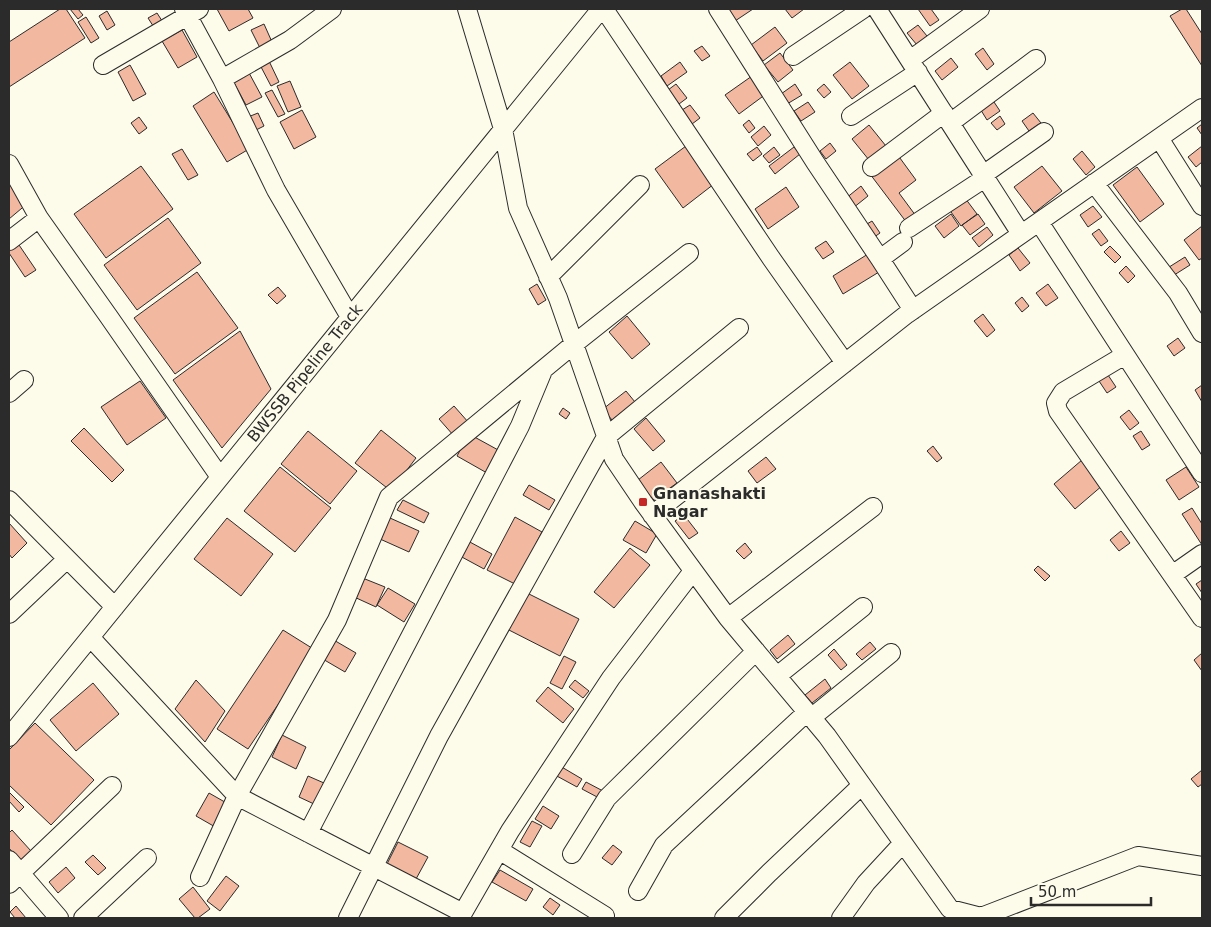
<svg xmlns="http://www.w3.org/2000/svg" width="1211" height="927" font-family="'DejaVu Sans',sans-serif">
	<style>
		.building { fill: #f2b8a0; stroke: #2b2b2b }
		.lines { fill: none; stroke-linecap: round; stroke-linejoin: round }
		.minor-casing { stroke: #2b2b2b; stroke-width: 20 }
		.minor { stroke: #fdfbea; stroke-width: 18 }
		.poi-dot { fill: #c62828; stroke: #fdfbea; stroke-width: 2 }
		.labels { text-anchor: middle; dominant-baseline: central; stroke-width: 4; stroke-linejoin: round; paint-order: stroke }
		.street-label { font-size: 16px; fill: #2b2b2b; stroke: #fdfbea }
		.poi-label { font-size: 16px; font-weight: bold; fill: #2b2b2b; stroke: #fdfbea; text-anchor: start }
	</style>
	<rect width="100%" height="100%" fill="#fdfbea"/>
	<!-- building -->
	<path class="building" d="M60,9H66L85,38L9,87V42Z
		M70,9H78L83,15L78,19Z
		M217,9H248L253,18L229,31Z
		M727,9H753L735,21Z
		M785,9H804L792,18Z
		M918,9H931L939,20L930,26Z
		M1182,9H1186L1202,34V66L1170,16Z
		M107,11L115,25L107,30L99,16Z
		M157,13L166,27L157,32L148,18Z
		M86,17L99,38L91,43L78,22Z
		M264,24L272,42L260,48L251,30Z
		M918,25L927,36L917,45L907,33Z
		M775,27L787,43L763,61L751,45Z
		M182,30L197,57L178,68L162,41Z
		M702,46L710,56L702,61L694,51Z
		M983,48L994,64L987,70L975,54Z
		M780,53L793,70L778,82L764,65Z
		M951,58L958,67L942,80L935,71Z
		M269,61L279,82L271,86L260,65Z
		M680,62L687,72L667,86L661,76Z
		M850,62L869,86L852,99L833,75Z
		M130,65L146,94L133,101L118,72Z
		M248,71L262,97L246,105L232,79Z
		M752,76L766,94L739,114L725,95Z
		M290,81L301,107L288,112L277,86Z
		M676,84L687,98L679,104L668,90Z
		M795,84L802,95L787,104L781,94Z
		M824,84L831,92L824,98L817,90Z
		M272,90L285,114L278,117L265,93Z
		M214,92L249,149L227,162L193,106Z
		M992,99L1000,111L987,120L979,107Z
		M808,102L815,112L801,121L794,111Z
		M690,105L700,118L692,124L682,110Z
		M302,110L316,137L294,149L280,122Z
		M258,113L264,126L254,131L248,117Z
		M1033,113L1041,123L1029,131L1022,121Z
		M1000,116L1005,124L997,130L991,123Z
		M139,117L147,128L139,134L131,123Z
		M749,120L755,128L749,133L743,125Z
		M1202,124V135L1197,128Z
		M869,125L886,146L869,160L852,139Z
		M764,126L771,135L758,146L751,137Z
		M830,143L836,151L826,159L820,151Z
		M686,146L714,184L683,208L655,169Z
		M1202,146V162L1196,167L1188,157Z
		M757,147L762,154L753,161L747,154Z
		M774,147L780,155L769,163L763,156Z
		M794,147L800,154L775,174L769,166Z
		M182,149L198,175L188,180L172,154Z
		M1082,151L1095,167L1086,175L1073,159Z
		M897,154L916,180L899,193L916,216L907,223L870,174Z
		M141,166L173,209L106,258L74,214Z
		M1042,166L1062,191L1034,213L1014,187Z
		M1137,167L1164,204L1140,222L1113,185Z
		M9,179L28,203L9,219Z
		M861,186L868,196L853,208L845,199Z
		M786,187L799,207L768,229L755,209Z
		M962,194L977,214L961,226L946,205Z
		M1093,206L1102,217L1088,227L1080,215Z
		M951,214L959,226L944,238L935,226Z
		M978,214L985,224L970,235L962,225Z
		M168,218L201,263L137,310L104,265Z
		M872,221L880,233L870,240L862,227Z
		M1202,226V258L1199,260L1184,240Z
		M987,227L993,235L979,247L972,238Z
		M1099,229L1108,241L1101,246L1092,234Z
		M826,241L834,252L823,259L815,248Z
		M17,242L36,270L25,277L9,253V247Z
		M1110,246L1121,257L1115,263L1104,252Z
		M1018,248L1030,263L1020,271L1009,255Z
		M868,254L879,272L843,294L833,276Z
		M1185,257L1190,265L1171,277L1166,269Z
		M1126,266L1135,276L1128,283L1119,273Z
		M197,272L238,328L175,374L134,318Z
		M537,284L546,300L538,305L529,289Z
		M1048,284L1058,298L1046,306L1036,293Z
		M278,287L286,296L277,304L268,295Z
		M1022,297L1029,306L1022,312L1015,303Z
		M983,314L995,330L987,337L974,321Z
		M627,316L650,344L632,359L609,332Z
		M240,331L271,389L222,448L173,380Z
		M1178,338L1185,348L1174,356L1167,346Z
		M1106,372L1116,387L1107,393L1097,378Z
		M140,381L166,418L127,445L101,407Z
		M1202,385V402L1195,390Z
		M626,391L635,402L612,420L603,409Z
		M454,406L469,423L454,436L439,419Z
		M563,408L570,413L566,419L559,414Z
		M1129,410L1139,423L1130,430L1120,417Z
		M646,418L665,441L653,451L634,429Z
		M84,428L124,470L112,482L71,441Z
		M381,430L416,458L391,491L355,463Z
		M308,431L357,471L330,504L281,464Z
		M1141,431L1150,445L1142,450L1133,436Z
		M469,434L500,451L487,473L457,456Z
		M933,446L942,458L937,462L927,451Z
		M766,457L776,469L757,483L748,471Z
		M1082,460L1103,485L1075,509L1054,484Z
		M661,462L677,483L653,500L638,480Z
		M280,467L331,508L295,552L244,511Z
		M1186,467L1199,487L1179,500L1166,480Z
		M529,485L555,500L549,510L523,495Z
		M403,500L429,513L424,523L397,510Z
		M1192,508L1202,524V545L1182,514Z
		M684,515L698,533L689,539L675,521Z
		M515,517L542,532L515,584L487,570Z
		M227,518L273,554L241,596L194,559Z
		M390,518L419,531L409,552L380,539Z
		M635,521L657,534L646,553L623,540Z
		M9,523L27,543L12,558L9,554Z
		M1121,531L1130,543L1119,551L1110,540Z
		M468,541L492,554L484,569L460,556Z
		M745,543L752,552L744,559L736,551Z
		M630,548L650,565L614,608L594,592Z
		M1038,566L1050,576L1045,581L1034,570Z
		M360,577L385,587L376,607L352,596Z
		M1202,580V593L1196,584Z
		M388,588L415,604L404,622L377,605Z
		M523,591L579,619L560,656L505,628Z
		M283,630L315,650L248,749L217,729Z
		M788,635L795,644L777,659L770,650Z
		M332,639L356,653L345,672L321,658Z
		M870,642L876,649L862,660L856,654Z
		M834,649L847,665L841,670L828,655Z
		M1202,653V671L1194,660Z
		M564,656L576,662L562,689L550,683Z
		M825,679L831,688L812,703L805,695Z
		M196,680L225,711L205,742L175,709Z
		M575,680L589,691L583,698L569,687Z
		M93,683L119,714L76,751L50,720Z
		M548,687L574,709L563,723L536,701Z
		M35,723L94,780L51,825L9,785V750Z
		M282,735L306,747L296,769L272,757Z
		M560,766L582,779L577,787L555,775Z
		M1202,770V784L1198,787L1191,779Z
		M308,776L324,783L314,804L299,797Z
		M586,782L603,791L599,798L582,789Z
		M10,793L24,807L19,812L9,801V795Z
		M209,793L230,805L217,828L196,816Z
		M543,806L559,816L551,829L535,819Z
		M532,821L542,826L530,847L520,842Z
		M12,830L31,851L20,861L9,848V833Z
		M398,842L428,857L416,879L387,864Z
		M613,845L622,852L612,865L602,858Z
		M93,855L106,868L98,875L85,862Z
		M66,867L75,878L58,893L49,882Z
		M500,870L533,889L526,901L492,882Z
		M226,876L239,886L220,911L207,901Z
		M193,887L210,909L198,918H195L179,899Z
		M550,898L560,905L553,915L543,907Z
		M16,906L26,918H15L10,912Z"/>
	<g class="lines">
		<!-- minor casing -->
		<g class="minor-casing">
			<path id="minor" d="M184,9L222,79L276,190L350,317
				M467,9L503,129L518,208L558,298L614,459L643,502L728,618L827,736L950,909L981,917L1138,856L1202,866
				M604,9L771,258L845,363
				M718,9L815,162L880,259L913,310
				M877,9L1021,234
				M793,56L863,9
				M910,60L980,9
				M103,65L199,9
				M222,79L290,40L332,9
				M851,116L918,72
				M950,123L1036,59
				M1159,138L1202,206
				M9,164L39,218L109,317L220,477
				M872,167L944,113
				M983,175L1044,132
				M1094,183L1178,293L1202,333
				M1039,222L1202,473
				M909,228L985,178
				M9,241L39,218
				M880,259L903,242
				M548,277L640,185
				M1125,355L1063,392L1056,403L1058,411L1202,618
				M9,393L24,380
				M9,500L115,607
				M652,515L907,314L1202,108
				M1172,575L1202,554
				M9,614L67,559
				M728,618L873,507
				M90,637L237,796L463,913
				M777,676L863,607
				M811,718L891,653
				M9,737L601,9
				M308,833L520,426L542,373
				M499,850L605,916
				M572,854L607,798L756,651
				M9,860L59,918
				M200,877L237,796L337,620L389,497L574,344L689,253
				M9,884L112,786
				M638,891L664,845L807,712
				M83,918L147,858
				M348,918L439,736L606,437L739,328
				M460,918L510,831L611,678L693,571
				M724,918L769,873L862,785
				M841,918L866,883L903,843"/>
		</g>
		<!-- minor -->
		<use href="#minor" class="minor"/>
	</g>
	<!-- markers -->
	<rect class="poi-dot" x="638" y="497" width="10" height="10" rx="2.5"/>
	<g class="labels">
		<!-- street labels -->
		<g class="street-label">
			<text transform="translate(305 373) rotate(-51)">BWSSB Pipeline Track</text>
		</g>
		<!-- poi labels -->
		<g class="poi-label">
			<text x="653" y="493">Gnanashakti<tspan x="653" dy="18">Nagar</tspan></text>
		</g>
	</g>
	<!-- border -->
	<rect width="1211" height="927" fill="none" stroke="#2b2b2b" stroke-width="20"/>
	<!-- scale -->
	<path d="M1031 897v8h120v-8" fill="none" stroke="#2b2b2b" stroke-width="2.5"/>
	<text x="1038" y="897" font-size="15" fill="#2b2b2b" stroke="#fdfbea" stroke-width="4" paint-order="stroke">50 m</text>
</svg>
